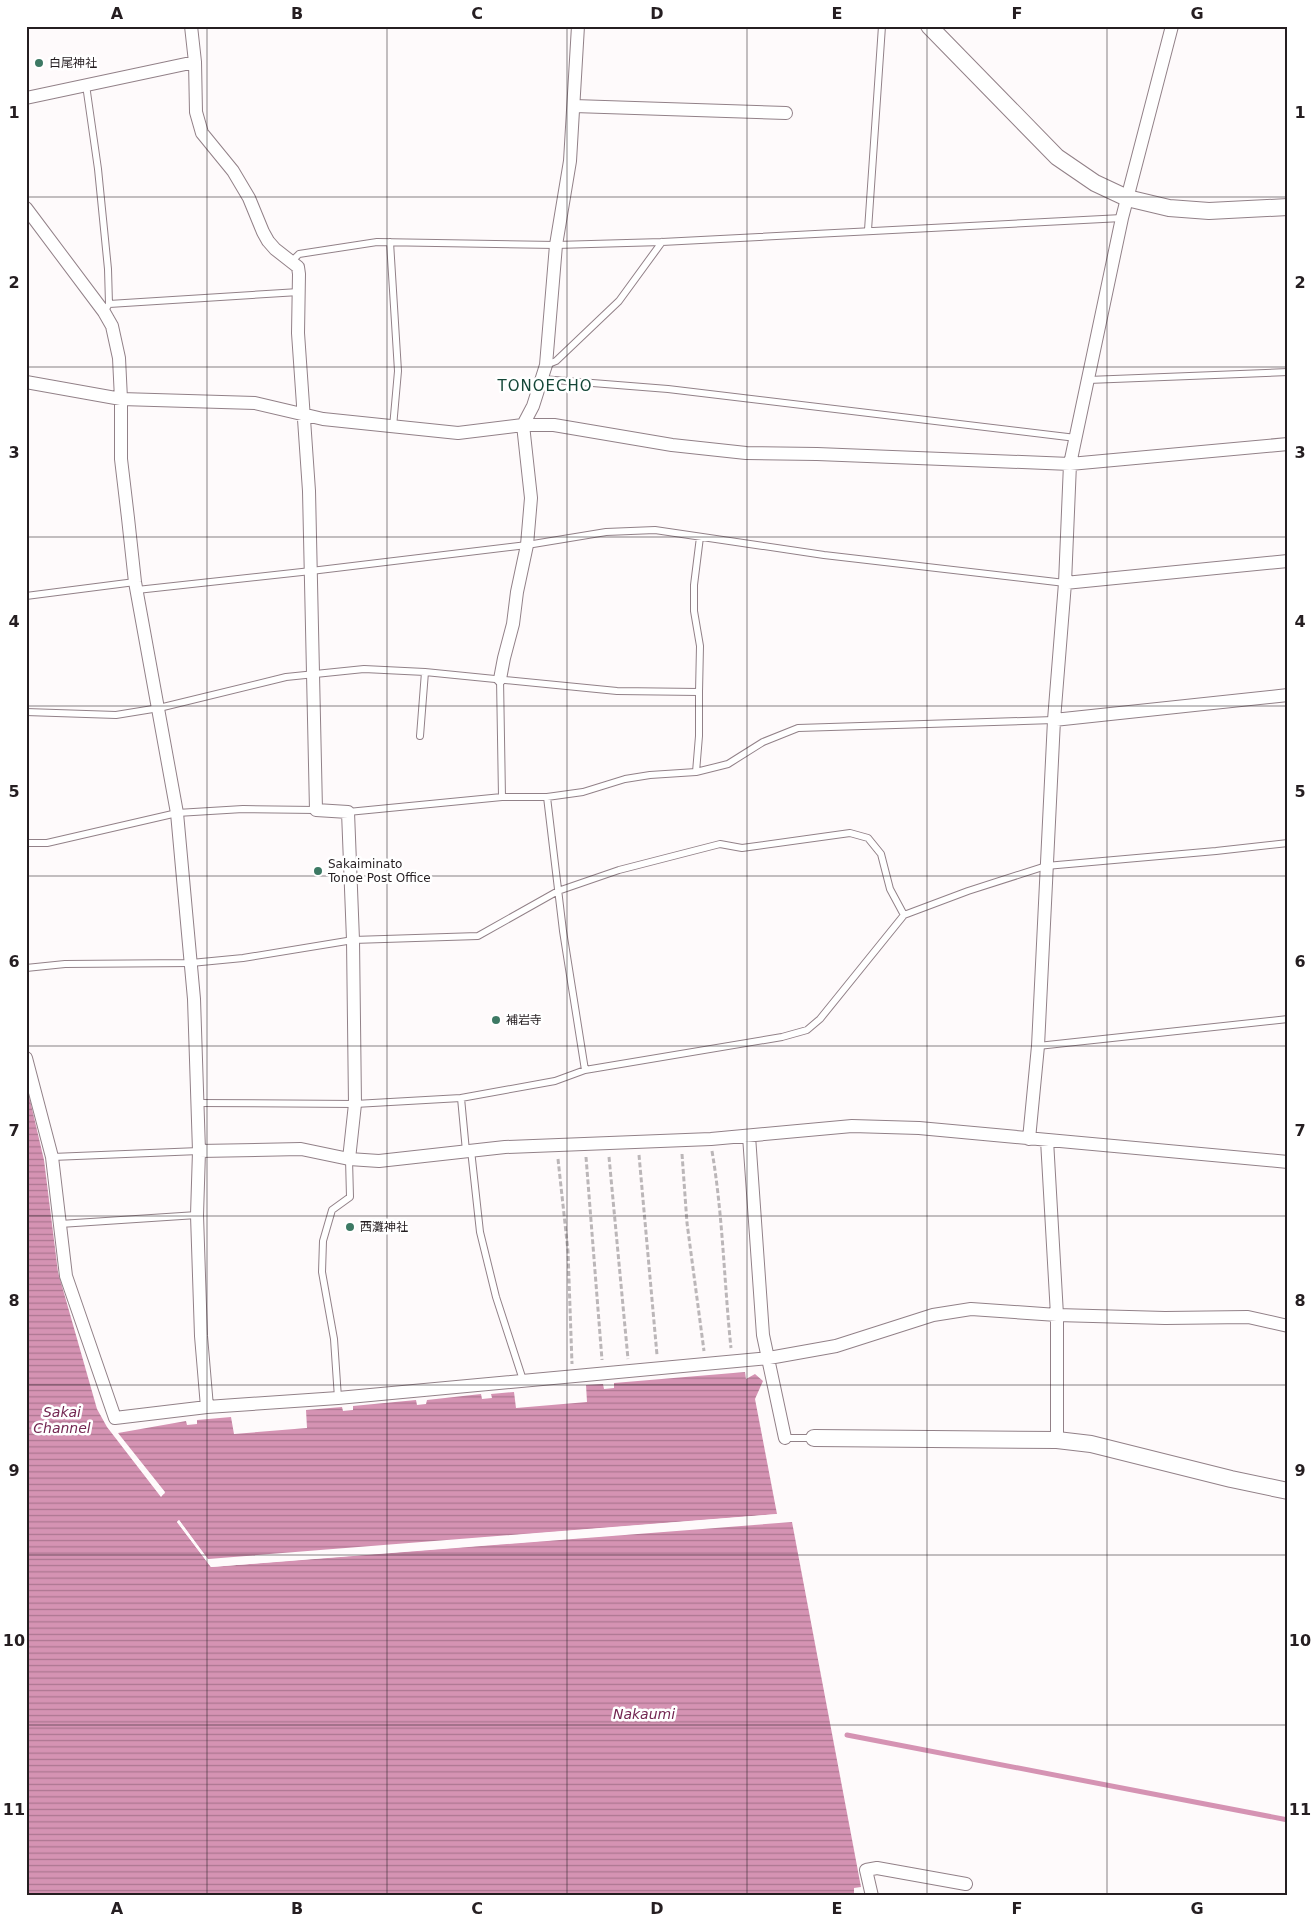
<svg xmlns="http://www.w3.org/2000/svg" width="1314" height="1922" font-family="'DejaVu Sans','Noto Sans JP',sans-serif">
	<style>
		.water { fill: url(#water-rules) }
		.pier { fill: #fefafb }
		.lines { fill: none; stroke-linecap: round; stroke-linejoin: round }
		.stream { stroke: #d593b3; stroke-width: 5 }
		.service-casing { stroke: #928188; stroke-width: 8 }
		.minor-casing { stroke: #928188; stroke-width: 14 }
		.tertiary-casing { stroke: #928188; stroke-width: 18 }
		.path { stroke: #bbb6b8; stroke-width: 3; stroke-dasharray: 5 2.5; stroke-linecap: butt }
		.service { stroke: #fff; stroke-width: 6 }
		.minor { stroke: #fff; stroke-width: 12 }
		.tertiary { stroke: #fff; stroke-width: 16 }
		.grid { fill: none; stroke: #251e21; stroke-width: 1; stroke-opacity: 0.55 }
		.poi-dot { fill: #3d7964; stroke: #fff; stroke-width: 2 }
		.labels { text-anchor: middle; dominant-baseline: central; stroke-width: 5; stroke-linejoin: round; paint-order: stroke }
		.poi-label { font-size: 12px; fill: #251e21; stroke: #fff; text-anchor: start }
		.water-label { font-size: 14px; font-style: italic; fill: #742752; stroke: #fff }
		.quarter-label { font-size: 15px; letter-spacing: 1px; fill: #144637; stroke: #fff }
		.neatline { fill: none; stroke: #251e21; stroke-width: 2 }
		.grid-label { font-size: 16px; text-anchor: middle; font-weight: bold; fill: #251e21 }
	</style>
	<defs>
		<pattern id="water-rules" width="6" height="5" patternUnits="userSpaceOnUse" patternTransform="scale(1.25)"><rect width="6" height="5" fill="#d593b3"/><path d="M0 2.5h6" fill="none" stroke="#ad7791"/></pattern>
	</defs>
	<rect width="100%" height="100%" fill="#fefafb"/>
	<!-- water -->
	<path class="water" d="M26,1083L44,1160L58,1272L97,1409L107,1427L161,1497L165,1492L118,1433L186,1421L187,1425L197,1424V1420L231,1417L234,1434L307,1428L306,1410L342,1407L343,1411L353,1410V1406L416,1400L417,1405L426,1404L427,1400L481,1394L482,1399L492,1398L491,1394L514,1392L516,1408L587,1402L586,1385L603,1384L604,1389L614,1388V1383L745,1372L746,1379L755,1374L763,1381L755,1399L777,1514L208,1559L179,1520L177,1522L211,1567L792,1522L861,1887L854,1888V1896H26Z"/>
	<!-- pier -->
	<path class="pier" d="M108,1427H110L116,1434V1432L165,1493L161,1496Z
		M779,1514L777,1516L692,1523L210,1562L212,1564L792,1519L793,1521L211,1567L177,1522L179,1520L208,1560Z"/>
	<g class="lines">
		<!-- stream -->
		<path class="stream" d="M847,1735L1288,1820"/>
		<!-- service casing -->
		<g class="service-casing">
			<path id="service" d="M86,85L98,169L108,269L109,304L104,312
				M868,230L882,26
				M390,242L398,371L393,427
				M292,261L299,254L377,242L556,245L662,242L1122,218
				M109,304L299,292
				M546,365L556,361L619,301L662,242
				M542,379L668,389L1076,438
				M1088,380L1288,372
				M137,590L311,571L527,545L606,532L655,530L824,555L1065,583
				M26,596L135,582
				M425,672L617,691L699,692V736L696,772
				M500,679L502,797
				M699,692L700,646L694,611V585L700,537
				M26,712L116,715L159,708L286,677L364,669L425,672L420,736
				M348,812L502,797H547L583,792L625,779L650,775L696,772L728,764L763,742L798,728L1054,720
				M26,843H47L177,813L243,809L316,810
				M26,968L65,964L191,963L243,958L353,940L478,936L558,891L619,870L720,844L742,848L850,833L868,838L881,854L890,889L904,915
				M1038,1046L1288,1019
				M585,1070L782,1037L807,1030L820,1019L904,915L968,891L1046,866L1216,851L1288,843
				M197,1103L355,1104L461,1098
				M471,1150L480,1232L496,1297L523,1380
				M466,1151L461,1098L555,1081L585,1070L563,931L547,797
				M52,1157L199,1151
				M60,1224L197,1215
				M338,1398L334,1339L322,1272L323,1241L332,1210L350,1197L349,1159
				M785,1438H814"/>
		</g>
		<!-- minor casing -->
		<g class="minor-casing">
			<path id="minor" d="M191,26L195,62L196,112L202,133L233,171L249,198L263,232L268,241L275,249L298,267L299,274L298,333L309,491L316,810L348,812L353,940L355,1104L349,1159
				M26,98L195,62
				M574,106L786,113
				M26,208L104,312L112,326L119,358L121,399V459L128,518L135,582L177,813L194,999L199,1151L197,1215L201,1336L207,1407
				M26,382L121,399L255,403L323,419L458,433L523,425H554L672,445L746,453L817,454L1070,464L1288,444
				M1065,583L1288,561
				M500,679L504,658L513,624L517,592L527,545L531,498L523,425L533,406L546,365L556,245L570,161L578,26
				M1054,720L1288,695
				M26,1058L52,1157L66,1276L115,1418L207,1407L338,1398L769,1358L836,1346L933,1315L971,1309L1057,1315L1165,1318L1248,1317L1288,1326
				M749,1136L763,1335L785,1438
				M1029,1139L1038,1046L1054,720L1065,583L1070,464L1122,218L1172,26
				M1047,1140L1057,1315V1440
				M199,1151L301,1149L349,1159L379,1161L505,1147L711,1139L852,1126L919,1128L1288,1162
				M872,1896L866,1870L877,1868L966,1884"/>
		</g>
		<!-- tertiary casing -->
		<g class="tertiary-casing">
			<path id="tertiary" d="M929,26L1057,157L1095,183L1127,198L1169,208L1209,211L1288,207
				M814,1438L1057,1440L1091,1444L1231,1479L1288,1491"/>
		</g>
		<!-- path -->
		<path class="path" d="M712,1151C723,1216 724,1282 731,1348
			M682,1154L687,1223L704,1351
			M639,1155L657,1355
			M586,1157L602,1360
			M609,1157L628,1359
			M558,1159L568,1251L572,1364"/>
		<!-- service -->
		<use href="#service" class="service"/>
		<!-- minor -->
		<use href="#minor" class="minor"/>
		<!-- tertiary -->
		<use href="#tertiary" class="tertiary"/>
	</g>
	<!-- grid -->
	<path class="grid" d="M207,26V1896M387,26V1896M567,26V1896M747,26V1896M927,26V1896M1107,26V1896M26,197H1288M26,367H1288M26,537H1288M26,706H1288M26,876H1288M26,1046H1288M26,1216H1288M26,1385H1288M26,1555H1288M26,1725H1288"/>
	<!-- markers -->
	<g class="poi-dot">
		<circle cx="39" cy="63" r="5"/>
		<circle cx="318" cy="871" r="5"/>
		<circle cx="496" cy="1020" r="5"/>
		<circle cx="350" cy="1227" r="5"/>
	</g>
	<g class="labels">
		<!-- poi labels -->
		<g class="poi-label">
			<text x="49" y="63">白尾神社</text>
			<text x="328" y="864">Sakaiminato<tspan x="328" dy="14">Tonoe Post Office</tspan></text>
			<text x="506" y="1020">補岩寺</text>
			<text x="360" y="1227">西灘神社</text>
		</g>
		<!-- water labels -->
		<g class="water-label">
			<text x="62" y="1412">Sakai<tspan x="62" dy="16">Channel</tspan></text>
			<text x="644" y="1714">Nakaumi</text>
		</g>
		<!-- quarter labels -->
		<g class="quarter-label">
			<text x="545" y="386">TONOECHO</text>
		</g>
	</g>
	<!-- border -->
	<rect width="1314" height="1922" fill="none" stroke="#ffffff" stroke-width="55"/>
	<rect x="28" y="28" width="1258" height="1866" class="neatline"/>
	<g class="grid-label">
		<text x="117" y="19">A</text>
		<text x="297" y="19">B</text>
		<text x="477" y="19">C</text>
		<text x="657" y="19">D</text>
		<text x="837" y="19">E</text>
		<text x="1017" y="19">F</text>
		<text x="1197" y="19">G</text>
		<text x="14" y="118">1</text>
		<text x="1300" y="118">1</text>
		<text x="14" y="288">2</text>
		<text x="1300" y="288">2</text>
		<text x="14" y="458">3</text>
		<text x="1300" y="458">3</text>
		<text x="14" y="627">4</text>
		<text x="1300" y="627">4</text>
		<text x="14" y="797">5</text>
		<text x="1300" y="797">5</text>
		<text x="14" y="967">6</text>
		<text x="1300" y="967">6</text>
		<text x="14" y="1136">7</text>
		<text x="1300" y="1136">7</text>
		<text x="14" y="1306">8</text>
		<text x="1300" y="1306">8</text>
		<text x="14" y="1476">9</text>
		<text x="1300" y="1476">9</text>
		<text x="14" y="1646">10</text>
		<text x="1300" y="1646">10</text>
		<text x="14" y="1815">11</text>
		<text x="1300" y="1815">11</text>
		<text x="117" y="1914">A</text>
		<text x="297" y="1914">B</text>
		<text x="477" y="1914">C</text>
		<text x="657" y="1914">D</text>
		<text x="837" y="1914">E</text>
		<text x="1017" y="1914">F</text>
		<text x="1197" y="1914">G</text>
	</g>
</svg>
